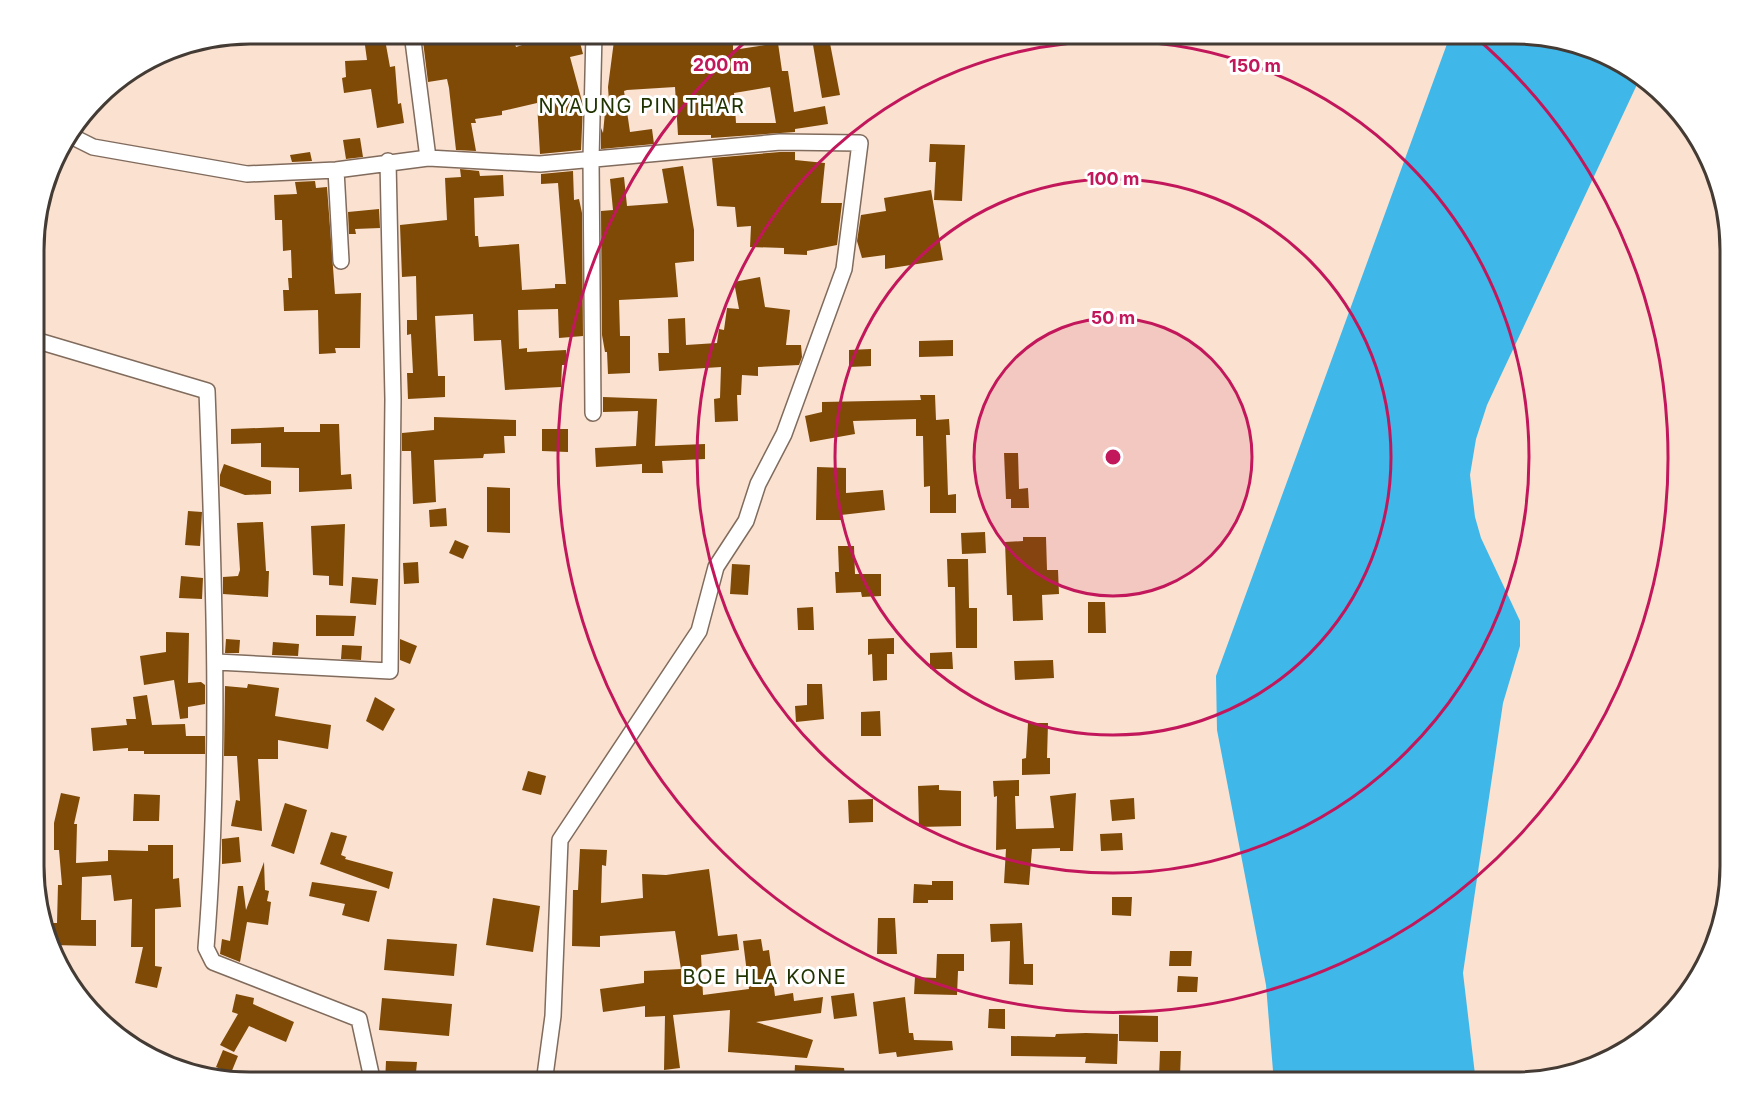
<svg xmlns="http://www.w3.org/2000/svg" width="1764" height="1116" font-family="Inter,sans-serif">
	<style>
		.water { fill: #3fb7e9 }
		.building { fill: #7e4a06; fill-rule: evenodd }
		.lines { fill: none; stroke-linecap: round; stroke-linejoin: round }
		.street-casing { stroke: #806b5c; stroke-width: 18 }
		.street { stroke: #fff; stroke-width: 15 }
		.ring { fill: none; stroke: #c2185b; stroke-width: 3 }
		.labels { text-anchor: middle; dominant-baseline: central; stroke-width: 6; stroke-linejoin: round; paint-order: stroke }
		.quarter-label { font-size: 20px; letter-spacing: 1.5px; fill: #1f3200; stroke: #fff }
		.rim { fill: none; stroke: #443b34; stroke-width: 3 }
		.centre { fill: #c2185b; stroke: #fff; stroke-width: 3 }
		.ring-label { font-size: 18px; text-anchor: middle; font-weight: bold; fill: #c2185b; stroke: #fff; stroke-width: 6; stroke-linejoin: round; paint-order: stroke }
	</style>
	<rect width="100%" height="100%" fill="#fae1d0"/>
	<!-- water -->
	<path class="water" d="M1451,33H1515L1584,44L1635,69L1641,76L1487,405L1476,439L1470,475L1475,517L1481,538L1520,621V646L1503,703L1463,973L1476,1083H1274L1266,985L1217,730L1216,676Z"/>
	<!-- building -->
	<path class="building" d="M422,33H512L516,47L541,39L542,44L578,35L583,54L570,57L583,105L581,150L540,154L537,103L502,111V115L475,119L476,123H471L476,151L456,150L449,88L447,79L428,82Z
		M615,33H733V50L778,43L782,71H788L794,112L825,106L828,124L795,129V132L711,138V135H678L675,87L627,90L624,91L630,132L652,129L654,144L601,149V128L603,133L606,102H609L608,87ZM770,87L776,123H736L734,93Z
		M811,33H828L840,95L822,98Z
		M384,34L390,67L395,66L398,104L401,103L404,123L377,128L371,89L344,93L342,78L346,77L345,61L367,60L364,38Z
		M360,138L363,157L346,159L343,140Z
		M930,144L965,145L962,201L934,200L936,162H929Z
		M310,152L312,161L292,162L290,155Z
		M780,152H795V160L825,163L821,203H842L837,245L807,251V255L784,254V248L750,247L751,226L737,227L735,207L717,206L712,158Z
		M683,166L694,230V261L675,263L678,297L619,300L620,336H630V373L608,374L607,352H605L602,335L601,211L613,210L610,179L624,177L627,206L668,203L662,169Z
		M460,169L479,171L480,176L503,175L504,196L474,198L475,236H478L479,247L519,244L522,290L555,288V284H566L558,183L541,184V174L573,171L574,200L579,199L582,213L583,336L559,338L558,309L518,310L519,349L527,348V352L566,350V365H562L561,387L505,390L501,340L474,341L473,314L435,316L438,376H445V397L408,399L407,373H413L411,334L407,335V320H417L416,276L402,277L400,225L447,220L445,178L461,177Z
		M315,181L316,188L327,187L335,294L361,293L360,348H335L336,353L319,354L318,310L284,311L283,290H289L288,278H292L291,250L283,251L282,220H275L274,195L297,194L295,182Z
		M931,190L943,260L885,269V255L862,258L857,241L861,215L886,211L884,198Z
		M379,209L380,228L355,229L356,234H349L348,212Z
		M760,277L765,307L790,310L786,345H801L802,357L799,365L758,367V376L742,375L741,395H737L738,421L715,422L714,399L720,398L721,367L659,371L658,353H669L668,319L685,318L686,345L717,343L719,329L724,330L727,308L739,309L734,282Z
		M953,340V356L919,357V341Z
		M871,349V366L849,367V350Z
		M920,395H935L936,420L949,419L950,435H946L948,495L956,494V513H930V486L924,487L923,436H916V419L853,421L855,434L810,442L805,416L822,412V402L921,400Z
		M603,397L657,399L655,446L705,444V459L662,461L663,473H642V464L596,467L595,448L636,446L638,411L603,412Z
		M434,417L516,420V436H504L505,453L484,454L483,458L434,460L436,502L413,504L411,451H402V433L434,430Z
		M320,424H339L341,475L351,474L352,489L299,492V468L261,467V443L231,444V429L284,427V432H320Z
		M542,429H568V452L542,451Z
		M1004,453H1018L1019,489L1028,488L1029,508H1011V499H1006Z
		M224,464L271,481V494L245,495L220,486V475Z
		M817,467L846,468V493L883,490L885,510L841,515V520H816Z
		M487,487L510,488V533L487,532Z
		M446,508L447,526L430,527L429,510Z
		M188,511L202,512L200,546L185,545Z
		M263,522L266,571H269L268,597L223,594V577L238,576L240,570L237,523Z
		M345,524L343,586L329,585V576L313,575L311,526Z
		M985,532L986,553L962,554L961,533Z
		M1023,537H1046L1047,570H1058L1059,594L1042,595L1043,620L1013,621L1012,595H1007L1005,542L1023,541Z
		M455,540L469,546L463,559L449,553Z
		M838,546H854L855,574H881V596L862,597L861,592L836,593L835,572H839Z
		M947,559H968L969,608H977V648H956L955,587H948Z
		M418,562L419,583L404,584L403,563Z
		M732,564L750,565L748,595L730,594Z
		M181,576L203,578L202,599L179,598Z
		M352,577L378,579L376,605L350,603Z
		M1088,602H1105L1106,633H1088Z
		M813,607L814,630H798L797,608Z
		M316,615L356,616L354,636H316Z
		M166,632L189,633L188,683L201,682L205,685V704L188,707V718L180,719L174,680L144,685L140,656L166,652Z
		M894,638V654H887V680L873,681L872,654L868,655V639Z
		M226,639L240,640L239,653H225Z
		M400,639L417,646L410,664L400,660Z
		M273,642L299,644L298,656L272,655Z
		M342,645L362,646L361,660L341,659Z
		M952,652L953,669H930V653Z
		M1053,660L1054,678L1015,680L1014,661Z
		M248,684L279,688L275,716L331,725L328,749L278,740V759H258L262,831L231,826L236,800L240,801L237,756H224L225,686L247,688Z
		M807,684H822L824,719L796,722L795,706L807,705Z
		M147,695L152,725L185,724L186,736H205V754H144V751H128V748L93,751L91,728L127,725L126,719H136L133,697Z
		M375,697L395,709L383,731L366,721Z
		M880,711L881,736H861V712Z
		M1028,723H1048L1047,758H1050V774L1022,775V759L1026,758Z
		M528,771L546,776L541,795L522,790Z
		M1019,780V796H1015L1016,829L1054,828L1050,796L1076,793L1073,851H1060V848L1032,849L1029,885L1004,883L1006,849L996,850L997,796L994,797L993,781Z
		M939,785V790L961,791V826L919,827L918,786Z
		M61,793L80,797L74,824H77L76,863L108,861V850L148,851V845H173V879L179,878L181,907L155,909V966L162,967L157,988L135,983L143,947H131L132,899L114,901L111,875L82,877L81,920H96V946L52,945L44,923H57L58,885H62L59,850H54V823Z
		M134,794L160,795L159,821H133Z
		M1134,798L1135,819L1112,821L1110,800Z
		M873,799V822L849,823L848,800Z
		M285,803L307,810L294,854L271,846Z
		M331,832L347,836L341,855L346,857L345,859L393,872L389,889L320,864Z
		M1122,833L1123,850L1101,851L1100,834Z
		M239,837L241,862L222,864V839Z
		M580,849L607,850L606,866L602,865L601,903L643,898L642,874L666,875L709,869L718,936L737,934L739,950L701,955L703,995L749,989L743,941L761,939L763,951L769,950L775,996L793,993L794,1001L823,997L821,1013L756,1022L813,1040L807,1058L728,1052L730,1010L673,1015L680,1068L664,1070L665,1016L645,1017V1006L603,1012L600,989L644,983V971L681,969L675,931L600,936V947L572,946L573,890H578Z
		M264,862L265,890L269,891L267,901L271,902L268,925L247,922L240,962L220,954L222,939L230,941L238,886H243L246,910Z
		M932,881H953V900H928V903H913L914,884L932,885Z
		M312,882L377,891L369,922L342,915L345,904L309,896Z
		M1112,897H1132L1131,916L1112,915Z
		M493,898L540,906L533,952L486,945Z
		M878,918H895L897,954H877Z
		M1022,923L1024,964H1033V985L1009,984L1010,941L991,942L990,924Z
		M387,939L457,944L454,976L384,970Z
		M1170,951H1192L1191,966H1169Z
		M937,954H964V971H958L957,995L914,994L915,977L936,978Z
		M1178,976L1198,977L1197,992H1177Z
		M854,993L857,1016L834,1019L831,996Z
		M236,994L254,998L253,1004L294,1022L286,1042L249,1026L234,1052L220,1045L238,1014L232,1012Z
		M905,997L909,1033H913L914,1040L952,1041L953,1050L897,1057L896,1052L879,1054L873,1002Z
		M382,998L452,1004L449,1036L379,1030Z
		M989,1009H1005V1029L988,1028Z
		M1119,1015L1158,1016V1042L1119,1041Z
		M1086,1033L1118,1034L1117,1064L1085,1063L1086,1057L1011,1056V1036L1055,1037L1056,1034Z
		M223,1050L238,1056L231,1073L216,1067Z
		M1160,1051H1181L1180,1076H1159Z
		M386,1061L417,1062L415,1083H385Z
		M795,1065L844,1068L846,1083H794Z"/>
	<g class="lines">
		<!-- street casing -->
		<g class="street-casing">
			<path id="street" d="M412,33L428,158
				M69,135L93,147L247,174L336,170L428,158L540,164L780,142L860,143L844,269L784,434L758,484L746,521L716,567L699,631L560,840L553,1016L544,1083
				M336,170L341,261
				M35,340L207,391C214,577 221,762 206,948L213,962L359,1019L373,1083
				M593,413L591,159L594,33
				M217,662L390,671L393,399L388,161"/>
		</g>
		<!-- street -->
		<use href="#street" class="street"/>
	</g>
	<!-- distance rings -->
	<circle cx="1113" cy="457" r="139" fill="#c2185b" fill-opacity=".12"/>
	<g class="ring">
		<circle cx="1113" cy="457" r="139"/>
		<circle cx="1113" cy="457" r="278"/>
		<circle cx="1113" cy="457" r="416"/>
		<path d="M1473 35A555 555 0 1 1 753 35"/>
	</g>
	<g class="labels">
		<!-- quarter labels -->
		<g class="quarter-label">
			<text x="642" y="106">NYAUNG PIN THAR</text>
			<text x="765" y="977">BOE HLA KONE</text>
		</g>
	</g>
	<!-- crop -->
	<path d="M0 0H1764V1116H0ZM250 44H1514A206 206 0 0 1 1720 250V866A206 206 0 0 1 1514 1072H250A206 206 0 0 1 44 866V250A206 206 0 0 1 250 44Z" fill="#fff" fill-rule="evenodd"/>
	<path class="rim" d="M250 44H1514A206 206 0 0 1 1720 250V866A206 206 0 0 1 1514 1072H250A206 206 0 0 1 44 866V250A206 206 0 0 1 250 44Z"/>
	<circle cx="1113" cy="457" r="9" class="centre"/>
	<g class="ring-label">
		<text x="721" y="71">200 m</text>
		<text x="1255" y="72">150 m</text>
		<text x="1113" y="185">100 m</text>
		<text x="1113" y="324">50 m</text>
	</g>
</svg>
